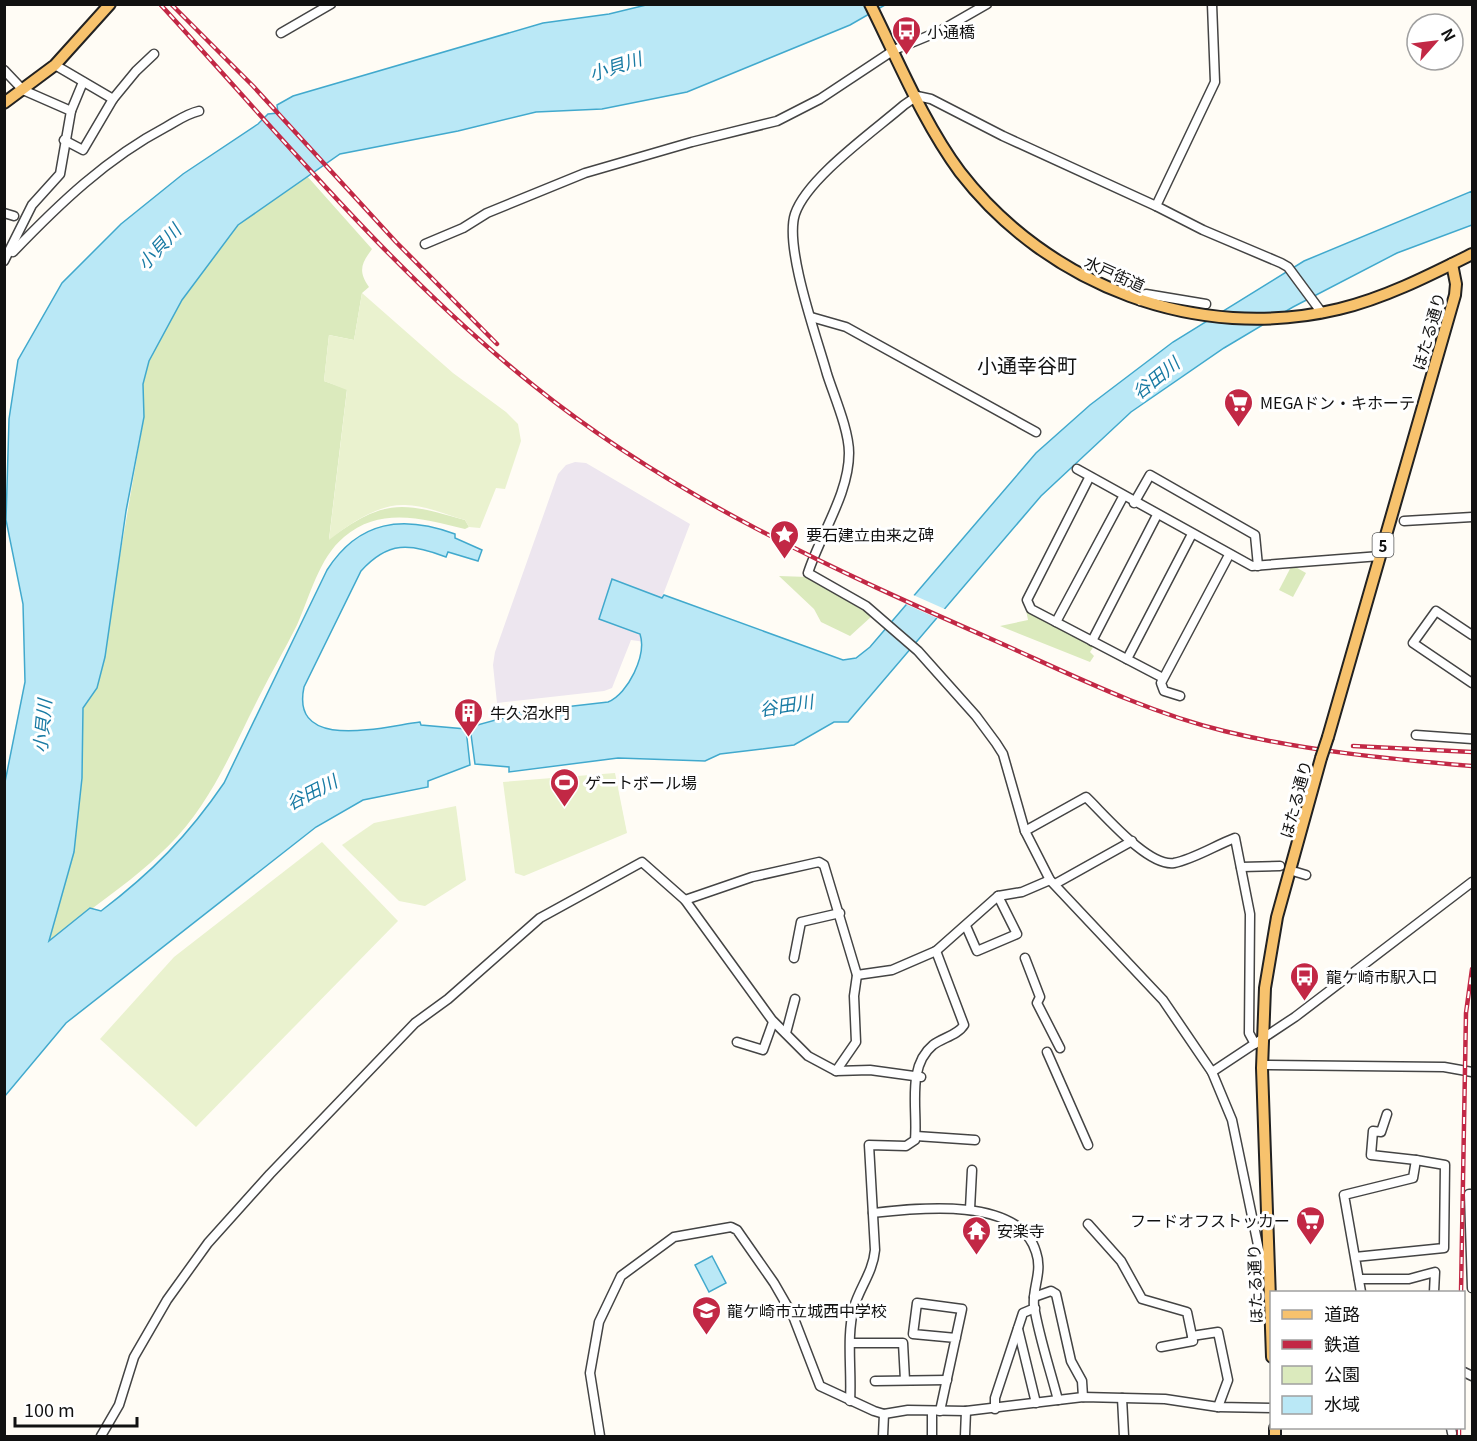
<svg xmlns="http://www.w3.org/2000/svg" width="1477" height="1441" viewBox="0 0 1477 1441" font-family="Georgia,'Noto Sans JP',serif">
<rect width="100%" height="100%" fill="#fffcf5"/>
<polygon fill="#ede6ef" points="575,462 586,463 690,524 645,642 631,640 612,688 604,691 497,703 493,665 495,652 558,474 566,465"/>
<g fill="#dbeabd">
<path d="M 307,176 L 372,249 C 361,264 358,271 369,287 L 362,293 L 354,340 L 329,335 L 324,381 L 347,389 L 329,539 C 386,498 401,502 465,520 L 469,527 L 465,529 C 423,519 381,506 344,537 C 319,558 310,596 297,625 C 285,649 271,673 259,697 C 240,734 224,772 201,806 C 163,864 101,899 49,942 L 74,852 L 82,778 L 83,708 L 97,688 L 144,417 L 143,384 L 149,361 L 182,300 L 238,225 Z"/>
<polygon points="1292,565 1306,573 1293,597 1279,590"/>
<polygon points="779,576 808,577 872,616 850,636 821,622 814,609"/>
<polygon points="1026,610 1094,646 1090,652 1094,656 1090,662 1000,626 1028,620"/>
</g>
<g fill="#eaf2cf">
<path d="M 362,293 L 453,373 L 506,412 L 518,424 L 521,441 L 505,489 L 496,488 L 480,528 L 469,527 L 465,520 C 446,515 425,505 405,505 C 377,504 350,524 329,540 L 347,390 L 324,381 L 329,335 L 354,340 Z"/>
<polygon points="615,773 627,833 524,876 515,873 503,782"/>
<polygon points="456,806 466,880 425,906 399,901 342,845 374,823"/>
<polygon points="322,842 398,921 196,1127 100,1039 174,957"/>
</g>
<g fill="#bae8f6" stroke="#41a9cd" stroke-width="1.5">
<path d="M 646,5 L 885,5 L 850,25 L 687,92 L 602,109 L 536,112 L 458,131 L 340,154 L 238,225 L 182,300 L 149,361 L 143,384 L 144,417 L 126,511 L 105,657 L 97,688 L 83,708 L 82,778 L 74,852 L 49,941 L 90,908 L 101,911 C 151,873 188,836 224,783 L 327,570 C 359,520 403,515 455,534 L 455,538 L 482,550 L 478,561 L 448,552 L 446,557 C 410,543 388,541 361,571 L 304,687 C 290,753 385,726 420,722 L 421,725 L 466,729 L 470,765 L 428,781 L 428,787 L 363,800 L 316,827 L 66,1023 L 5,1096 L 4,787 L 25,682 L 23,604 L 6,520 L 9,419 L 18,360 L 62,283 L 121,224 L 183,174 L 258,124 L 268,114 L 278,113 L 277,105 L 293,96 L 543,23 L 609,14 Z"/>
<path d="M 1472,191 L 1472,225 L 1397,253 L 1293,307 L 1224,348 L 1131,412 L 1041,496 L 848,722 L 834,722 L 794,745 L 720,754 L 705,761 L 618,758 L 509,772 L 509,767 L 475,764 L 470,727 L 503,718 L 503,714 L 608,702 C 628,694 647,655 640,634 L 599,619 L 612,579 L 662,598 L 664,595 L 843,660 L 856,658 L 870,647 L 1036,453 L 1090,405 L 1173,342 L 1304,261 Z"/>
<polygon points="712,1256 726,1283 709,1292 695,1265"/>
</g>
<polygon fill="#fffcf5" points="911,594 947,610 939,619 903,603"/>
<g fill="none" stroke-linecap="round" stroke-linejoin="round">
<defs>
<g id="minor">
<polyline points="281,33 331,4"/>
<polyline points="55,65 113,99 136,71 154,54"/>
<polyline points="4,70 23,90 71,111 60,174 32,205 4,261"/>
<polyline points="71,111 83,82"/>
<polyline points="64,140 83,150 113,99"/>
<polyline points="1156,206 1215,82 1212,4"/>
<polyline points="4,213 14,216"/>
<polyline points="425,244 463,228 487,213 585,173 692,142 777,121 820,99 894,50 940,31 987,4"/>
<path d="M 13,252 C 59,204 107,158 166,127 C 177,121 186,114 199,111"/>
<polyline points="1140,301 1146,294 1206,304"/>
<polyline points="811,317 846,327 1036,432"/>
<polyline points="1077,469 1252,566 1380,556"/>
<polyline points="1089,478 1027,600 1031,609 1163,678"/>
<polyline points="1134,503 1150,475 1255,535 1258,566"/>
<polyline points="1404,521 1472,517"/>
<polyline points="1056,622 1123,497"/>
<polyline points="1472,635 1436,611 1413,643 1472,683"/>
<polyline points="1092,641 1157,515"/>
<polyline points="1127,659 1192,534"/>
<polyline points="1180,696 1164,691 1161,683 1229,555"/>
<polyline points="1416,735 1472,739"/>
<path d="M 1025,831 L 1086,797 C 1104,814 1148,867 1174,863 C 1194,859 1216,845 1235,838 L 1250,914 L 1249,1033 L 1255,1044"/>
<polyline points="1241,867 1280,866"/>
<polyline points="1296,872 1306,875"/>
<polyline points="1055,884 1132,841"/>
<polyline points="685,900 752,877 819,862 824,865 857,975 854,996 856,1042 836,1071"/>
<polyline points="966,926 977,951 1017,934 998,896"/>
<polyline points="794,958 801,922 840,913"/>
<polyline points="1025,958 1040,997 1037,1003 1060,1048"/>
<polyline points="857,975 892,970 936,951 998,896 1022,892 1050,880"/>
<polyline points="786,1033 795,999"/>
<polyline points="737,1042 763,1050 773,1022"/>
<polyline points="1047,1052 1088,1145"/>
<polyline points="1262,1065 1444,1067 1472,1072"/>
<polyline points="1212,1072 1295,1017 1472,882"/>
<polyline points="1387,1114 1381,1132 1373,1131 1371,1155 1416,1160"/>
<polyline points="916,1136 975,1140"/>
<polyline points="1472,1194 1469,1194 1472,1288"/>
<polyline points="970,1209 972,1170"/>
<path d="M 873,1213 C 917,1208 1019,1196 1036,1252 C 1043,1272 1032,1288 1034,1306 C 1039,1337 1050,1369 1058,1400"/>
<polyline points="1088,1224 1121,1261 1142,1299 1187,1312 1192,1336 1218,1332 1228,1380 1218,1407"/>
<polyline points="1355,1257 1444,1248 1445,1165 1416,1160 1413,1178 1344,1195 1361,1292"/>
<path d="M 1269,1272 L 1259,1250 L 1232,1120 L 1212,1072 L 1163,1000 L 1050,880 L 1025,831 L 1003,754 L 996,743 L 976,716 L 918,651 L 866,606 L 808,573 C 820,535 849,494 849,453 C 849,430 834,396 827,374 C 817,338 784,247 795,214 C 807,178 874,131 904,105 L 917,96 L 931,99 L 1003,136 L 1156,206 L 1203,230 L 1281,263 L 1288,267 L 1322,313"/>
<polyline points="1359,1279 1409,1279 1435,1272 1434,1292"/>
<polyline points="1034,1297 1051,1291 1056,1294 1071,1361 1082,1381 1083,1397"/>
<polyline points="1018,1329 1036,1403"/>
<polyline points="851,1343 903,1343 905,1380"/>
<polyline points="1161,1347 1193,1341 1192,1336"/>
<polyline points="1464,1372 1472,1376"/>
<polyline points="875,1381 947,1380"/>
<polyline points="1122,1398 1124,1436"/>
<path d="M 850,1401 C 852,1371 846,1337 854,1307 C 860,1287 873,1272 875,1250 L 869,1145 L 906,1146 L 915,1140 C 918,1110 906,1067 933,1045 C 942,1038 958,1035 964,1025 L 936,951"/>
<polyline points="995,1409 995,1398 1023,1313 1035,1308"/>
<polyline points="940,1411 962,1309 917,1303 913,1334 956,1338"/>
<polyline points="1451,1428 1452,1433"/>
<polyline points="101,1436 119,1405 134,1357 167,1300 208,1243 270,1174 415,1023 448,999 540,918 642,862 685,900 772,1020 808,1056 836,1071 870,1070 921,1077"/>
<polyline points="600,1436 590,1373 599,1322 621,1276 674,1237 731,1227 737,1230 774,1283 793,1316 820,1386 874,1411 884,1414 908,1410 966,1411 1083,1397 1165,1399 1218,1407 1272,1408"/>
<polyline points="883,1436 884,1414"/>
<polyline points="932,1436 932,1411"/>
<polyline points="965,1436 966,1411"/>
</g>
<g id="major">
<path d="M 870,4 C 898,60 923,122 960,172 C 1048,286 1198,343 1339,309 C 1385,298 1430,275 1472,254"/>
<polyline points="4,103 55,65 110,4"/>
<polyline points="1328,737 1455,295 1456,284 1452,264"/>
<polyline points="1272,1357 1262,1068 1265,988 1277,917 1321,758"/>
<polyline points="1275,1428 1275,1436"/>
</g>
</defs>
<use href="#minor" stroke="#444" stroke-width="11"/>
<use href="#major" stroke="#222" stroke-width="14"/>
<use href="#minor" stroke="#fff" stroke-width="8"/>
<use href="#major" stroke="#f7c26d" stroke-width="10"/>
<defs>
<g id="rail">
<path d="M 160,4 C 279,134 395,275 533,385 C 672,497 836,571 998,642 C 1072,675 1146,712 1224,731 C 1305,751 1389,759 1472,766"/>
<polyline points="171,4 253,86 396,242 497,344"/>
<polyline points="1353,746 1472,752"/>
<polyline points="1461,1292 1466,1013 1472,969"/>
<polyline points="1459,1436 1459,1428"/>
</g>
</defs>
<use href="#rail" stroke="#c22845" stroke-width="4.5"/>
<use href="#rail" stroke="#fff" stroke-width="2" stroke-dasharray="7" stroke-linecap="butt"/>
<defs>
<polyline id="major-bridge" points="1321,758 1328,737"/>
</defs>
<use href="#major-bridge" stroke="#222" stroke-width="14" stroke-linecap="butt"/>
<use href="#major-bridge" stroke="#f7c26d" stroke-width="10"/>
</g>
<defs>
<symbol id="bus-pin" viewBox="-11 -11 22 30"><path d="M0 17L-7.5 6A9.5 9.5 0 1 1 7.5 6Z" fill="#c22845" stroke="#fff"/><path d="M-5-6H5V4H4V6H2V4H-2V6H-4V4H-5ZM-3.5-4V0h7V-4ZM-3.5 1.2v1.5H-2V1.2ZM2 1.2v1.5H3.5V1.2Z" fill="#fff"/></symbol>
<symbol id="supermarket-pin" viewBox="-11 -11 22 30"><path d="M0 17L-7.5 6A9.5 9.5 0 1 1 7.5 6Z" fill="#c22845" stroke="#fff"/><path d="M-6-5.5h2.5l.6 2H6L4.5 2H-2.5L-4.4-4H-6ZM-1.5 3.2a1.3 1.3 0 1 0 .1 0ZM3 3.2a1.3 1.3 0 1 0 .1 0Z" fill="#fff"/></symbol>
<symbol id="sight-pin" viewBox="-11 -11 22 30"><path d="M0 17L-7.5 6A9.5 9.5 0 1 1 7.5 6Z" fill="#c22845" stroke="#fff"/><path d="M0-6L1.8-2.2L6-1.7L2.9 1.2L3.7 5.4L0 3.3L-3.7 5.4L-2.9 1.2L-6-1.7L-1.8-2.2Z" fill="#fff"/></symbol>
<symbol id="building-pin" viewBox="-11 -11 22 30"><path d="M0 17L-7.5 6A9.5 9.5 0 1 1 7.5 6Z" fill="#c22845" stroke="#fff"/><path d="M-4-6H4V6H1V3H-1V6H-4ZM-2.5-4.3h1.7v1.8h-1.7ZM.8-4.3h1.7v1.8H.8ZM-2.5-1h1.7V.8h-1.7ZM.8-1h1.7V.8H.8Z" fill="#fff"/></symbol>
<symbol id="stadium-pin" viewBox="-11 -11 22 30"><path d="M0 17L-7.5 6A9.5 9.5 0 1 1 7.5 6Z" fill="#c22845" stroke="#fff"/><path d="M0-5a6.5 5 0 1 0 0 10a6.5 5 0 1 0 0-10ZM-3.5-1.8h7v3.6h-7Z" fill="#fff"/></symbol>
<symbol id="temple-pin" viewBox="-11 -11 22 30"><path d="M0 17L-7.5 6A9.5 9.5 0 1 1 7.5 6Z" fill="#c22845" stroke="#fff"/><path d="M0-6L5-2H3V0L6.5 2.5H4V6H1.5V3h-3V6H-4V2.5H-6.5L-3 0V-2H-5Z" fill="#fff"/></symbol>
<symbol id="school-pin" viewBox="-11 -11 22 30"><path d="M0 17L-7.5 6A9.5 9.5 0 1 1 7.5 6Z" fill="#c22845" stroke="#fff"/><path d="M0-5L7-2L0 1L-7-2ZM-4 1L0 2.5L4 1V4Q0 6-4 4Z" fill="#fff"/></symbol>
</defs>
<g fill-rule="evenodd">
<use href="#bus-pin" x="890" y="14" width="33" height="45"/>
<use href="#supermarket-pin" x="1222" y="386" width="33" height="45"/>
<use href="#sight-pin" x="768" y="518" width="33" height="45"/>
<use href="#building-pin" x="452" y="696" width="33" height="45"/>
<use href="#stadium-pin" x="548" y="766" width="33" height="45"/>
<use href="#bus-pin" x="1288" y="960" width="33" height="45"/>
<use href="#supermarket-pin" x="1294" y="1204" width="33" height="45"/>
<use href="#temple-pin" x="960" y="1214" width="33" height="45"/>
<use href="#school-pin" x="690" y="1294" width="33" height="45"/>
</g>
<g text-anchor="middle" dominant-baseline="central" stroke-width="6" stroke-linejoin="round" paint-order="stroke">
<rect fill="#fff" stroke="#585858" stroke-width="1.5" x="1372.5" y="533" width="21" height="24" rx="4.5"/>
<g font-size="15" font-weight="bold" fill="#111">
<text x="1383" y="545">5</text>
</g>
<g font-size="16" fill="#111" stroke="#fff" text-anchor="start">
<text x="927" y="31">小通橋</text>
<text x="1260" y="402">MEGAドン・キホーテ</text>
<text x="806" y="534">要石建立由来之碑</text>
<text x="490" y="712">牛久沼水門</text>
<text x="585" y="782">ゲートボール場</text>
<text x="1326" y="976">龍ケ崎市駅入口</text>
<text x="1290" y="1220" text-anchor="end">フードオフストッカー</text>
<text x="997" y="1230">安楽寺</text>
<text x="727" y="1310">龍ケ崎市立城西中学校</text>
</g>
<g font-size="16" fill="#111" stroke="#fff">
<text transform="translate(1115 273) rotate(24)">水戸街道</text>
<text transform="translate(1428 331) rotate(-74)">ほたる通り</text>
<text transform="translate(1295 799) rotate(-75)">ほたる通り</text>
<text transform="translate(1254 1284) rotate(-92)">ほたる通り</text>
</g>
<g font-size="18" font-style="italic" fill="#197ba4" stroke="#fff">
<text transform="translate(615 65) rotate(-18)">小貝川</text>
<text transform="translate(158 246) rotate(-47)">小貝川</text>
<text transform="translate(1155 377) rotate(-39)">谷田川</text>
<text transform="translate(786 704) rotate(-9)">谷田川</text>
<text transform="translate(41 726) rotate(-85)">小貝川</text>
<text transform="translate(311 791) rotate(-27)">谷田川</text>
</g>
<g font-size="20" fill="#111" stroke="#fff">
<text x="1027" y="364">小通幸谷町</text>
</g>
</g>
<rect width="1477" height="1441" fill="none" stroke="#111111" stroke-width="12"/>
<rect x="1270" y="1291" width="195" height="138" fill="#ffffff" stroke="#a0a0a0" stroke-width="1.5"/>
<rect x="1282" y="1310" width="30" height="9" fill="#f7c26d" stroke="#a0a0a0" stroke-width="1.5"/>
<text x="1324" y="1321" font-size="18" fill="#111111">道路</text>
<rect x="1282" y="1340" width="30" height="9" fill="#c22845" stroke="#a0a0a0" stroke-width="1.5"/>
<text x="1324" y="1351" font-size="18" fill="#111111">鉄道</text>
<rect x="1282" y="1366" width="30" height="18" fill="#dbeabd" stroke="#a0a0a0" stroke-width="1.5"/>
<text x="1324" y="1381" font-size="18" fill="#111111">公園</text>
<rect x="1282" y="1396" width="30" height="18" fill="#bae8f6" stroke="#a0a0a0" stroke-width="1.5"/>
<text x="1324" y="1411" font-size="18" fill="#111111">水域</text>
<g transform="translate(1435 42) rotate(62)"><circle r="28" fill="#ffffff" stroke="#a0a0a0" stroke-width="1.5"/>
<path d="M0-4.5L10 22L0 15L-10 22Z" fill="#c22845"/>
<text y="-9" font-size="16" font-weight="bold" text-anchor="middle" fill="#111111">N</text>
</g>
<path d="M15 1417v9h122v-9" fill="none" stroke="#111111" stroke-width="3"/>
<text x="24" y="1417" font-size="18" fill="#111111" stroke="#ffffff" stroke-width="4.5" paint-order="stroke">100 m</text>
</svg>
